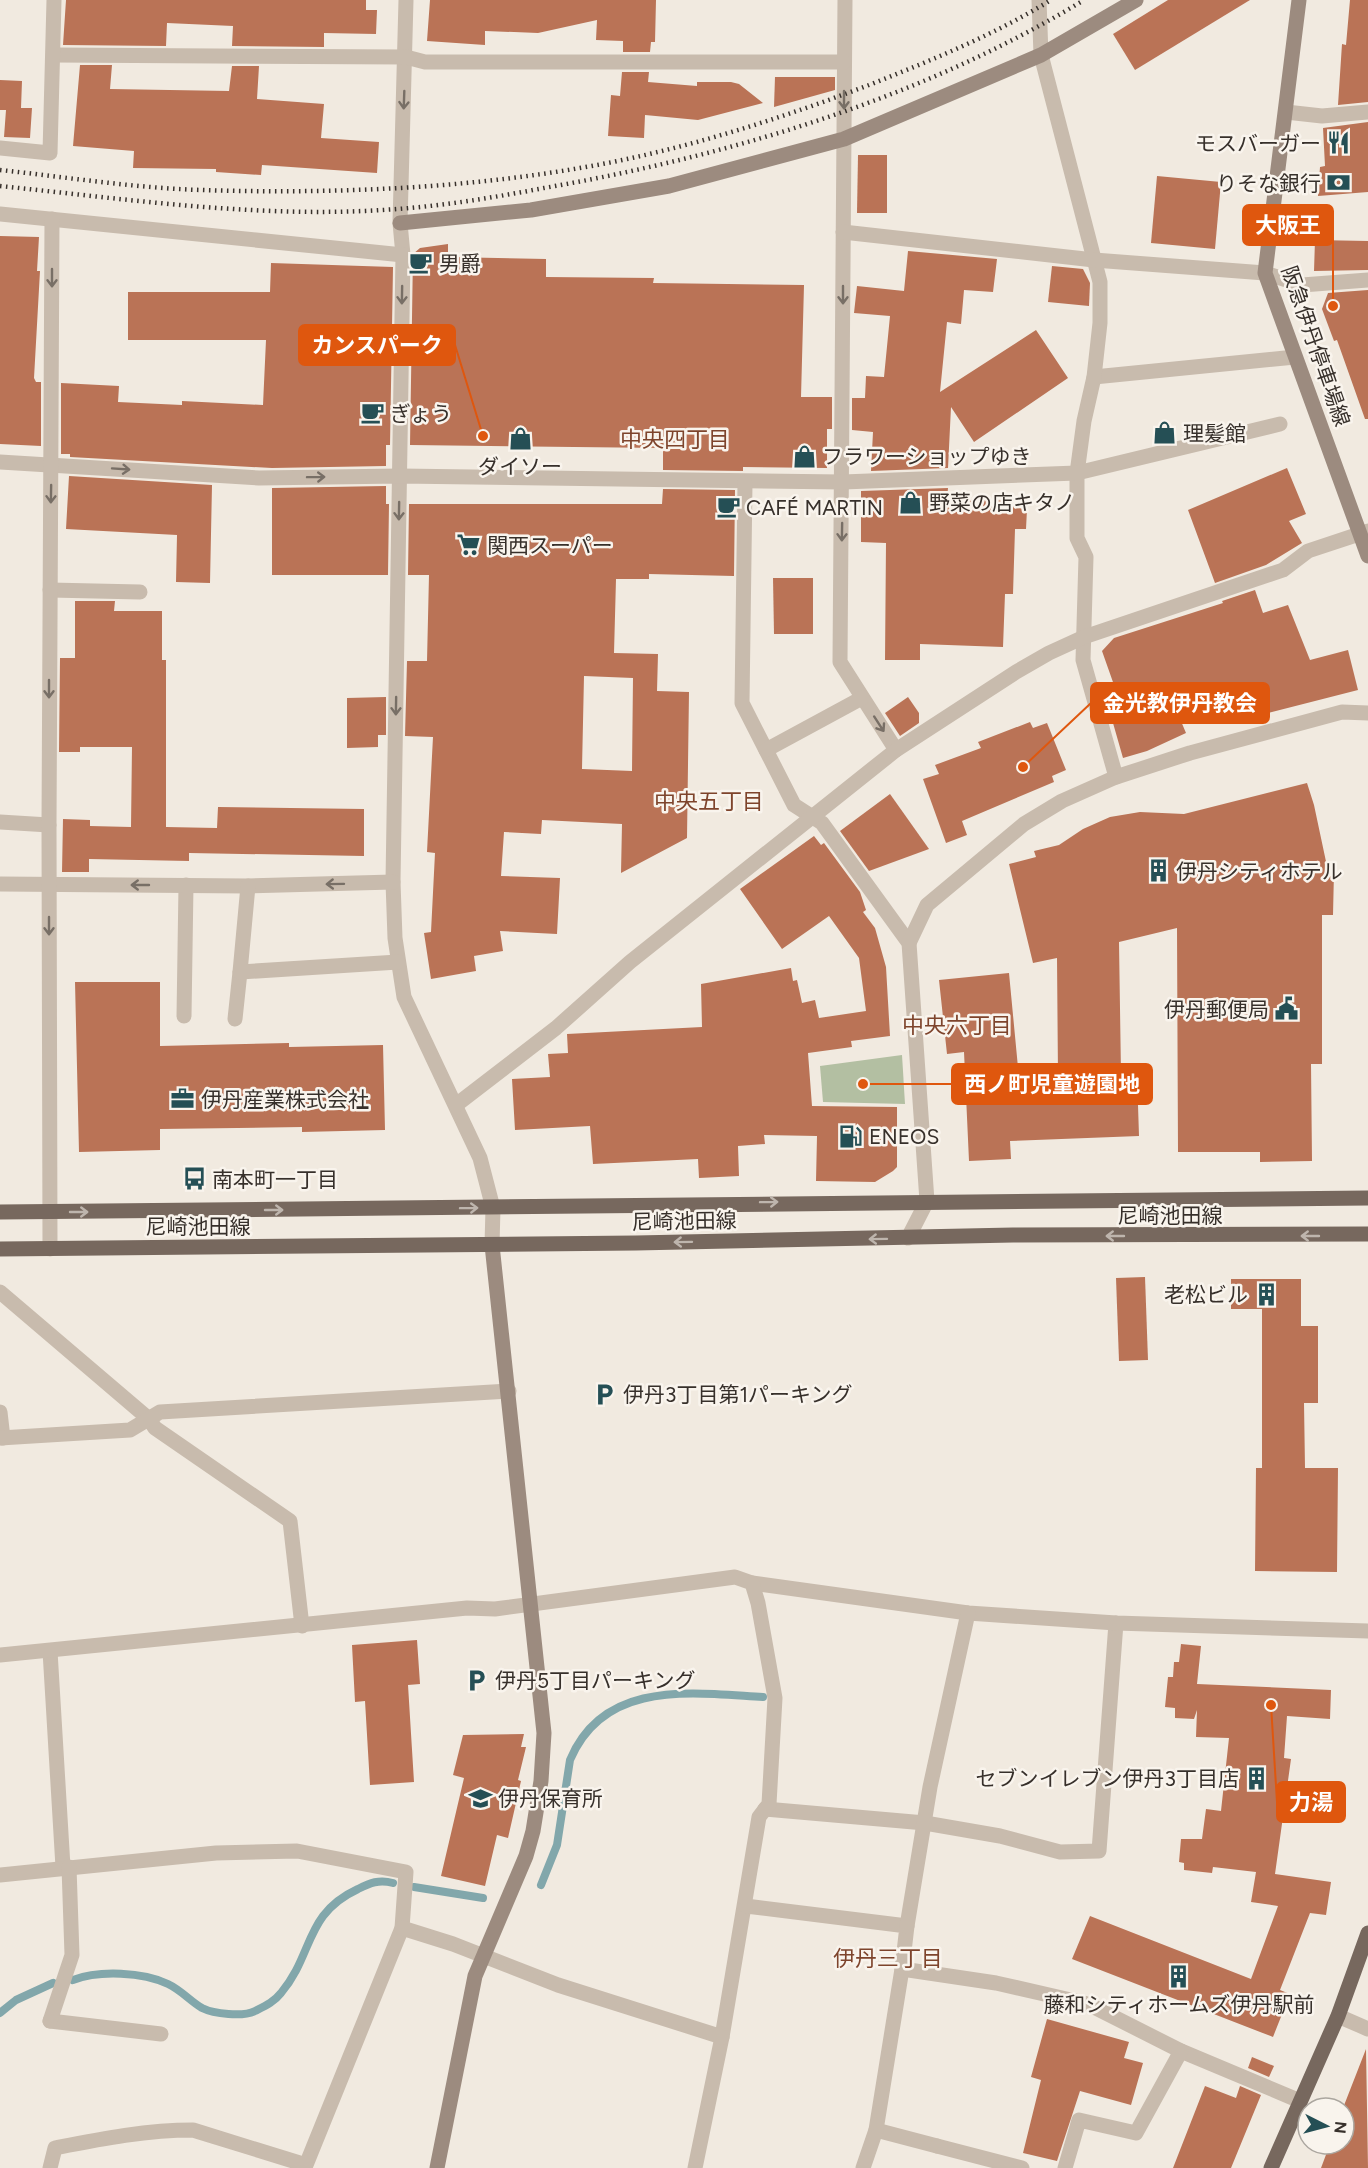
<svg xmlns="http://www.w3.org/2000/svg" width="1368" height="2168" viewBox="0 0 1368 2168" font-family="Figtree,'Noto Sans JP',sans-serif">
<rect width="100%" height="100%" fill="#f1eae0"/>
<polygon fill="#b3bfa2" points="902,1055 905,1104 823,1102 820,1066"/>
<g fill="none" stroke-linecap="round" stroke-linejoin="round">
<g stroke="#82a7ab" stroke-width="8">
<path d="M 541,1885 L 557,1845 L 570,1760 C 604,1679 692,1693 763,1697"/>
<polyline points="414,1887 483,1898"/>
<path d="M 73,1980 C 99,1970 143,1972 168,1984 C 181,1990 190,2001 202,2008 C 214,2014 243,2017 255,2011 C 265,2006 274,2002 281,1993 C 314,1954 304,1914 358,1889 C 370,1883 379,1879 393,1883"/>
<polyline points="0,2013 16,2000 53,1983"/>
</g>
</g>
<g fill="#ba7356" fill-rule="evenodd">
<polygon points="66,0 366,0 366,10 377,10 376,34 324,33 324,47 232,46 233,26 167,23 166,46 63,45"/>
<polygon points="430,0 656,0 655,42 651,42 650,52 623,52 623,41 596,40 597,20 538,33 485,31 485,45 427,41"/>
<polygon points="1168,0 1250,0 1135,70 1113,34"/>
<polygon points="1350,0 1368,0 1368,102 1338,105 1342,44 1346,45"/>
<polygon points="80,65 112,65 110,89 229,91 232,66 259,66 257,99 324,104 321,138 379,142 377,173 262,165 261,175 216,172 216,169 133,168 134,151 73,146"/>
<polygon points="622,72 649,72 648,82 697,86 697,82 731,82 739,84 763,103 698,120 645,115 644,138 608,136 611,95 620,96"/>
<polygon points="775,77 835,77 835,90 774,107"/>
<polygon points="0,80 22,81 21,108 32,108 30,138 4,137 6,110 0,110"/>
<polygon points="1368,122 1368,192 1318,196 1320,167 1325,166 1323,128"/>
<polygon points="858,155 887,155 887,213 857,213"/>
<polygon points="1157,176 1221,182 1215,249 1151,243"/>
<polygon points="0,236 39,237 37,271 40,271 34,378 36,382 41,382 41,446 0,444"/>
<polygon points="1315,240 1368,241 1368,270 1314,271"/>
<polygon points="448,244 448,257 546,259 546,277 654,278 653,283 804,285 801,397 832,397 832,429 827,429 827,468 743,467 743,471 663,470 663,448 410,445 413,254 420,248"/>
<polygon points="908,251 997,259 993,292 964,290 961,324 947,322 940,392 1036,330 1068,378 974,442 951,407 948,468 871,471 873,432 852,430 852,398 865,398 866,376 884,377 890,316 854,313 857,286 904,291"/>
<polygon points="271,263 393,267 390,445 386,445 386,466 272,468 70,457 70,454 61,454 61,383 119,386 118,402 182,405 182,401 263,405 266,340 128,340 128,292 270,292"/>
<polygon points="1052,266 1083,269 1090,283 1089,306 1048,302"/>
<polygon points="1368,290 1368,419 1365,419 1337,340 1334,341 1322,309 1328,293"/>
<polygon points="1287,468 1306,514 1289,521 1302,543 1266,565 1215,583 1188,510"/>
<polygon points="69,476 212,485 210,583 176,582 177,535 66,529"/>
<polygon points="386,486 386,504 389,504 388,575 272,575 272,488"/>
<polygon points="948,488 947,499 1016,501 1016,508 1027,509 1026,529 1015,529 1013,594 1005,594 1003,647 920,644 920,660 885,660 886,543 861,542 861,491"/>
<path d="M 663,489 L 735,490 L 734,576 L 649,574 L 649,579 L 616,579 L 614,653 L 658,654 L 657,691 L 689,692 L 687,838 L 621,873 L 622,824 L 542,820 L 541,834 L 504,832 L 501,876 L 560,878 L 557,934 L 500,931 L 503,951 L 474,956 L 476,971 L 431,979 L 424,933 L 431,932 L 435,853 L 427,852 L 433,737 L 405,736 L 407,661 L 427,661 L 429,575 L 408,575 L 409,504 L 662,504 ZM 584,676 L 633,678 L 632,771 L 582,769 Z"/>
<polygon points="773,578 813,578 813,634 774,634"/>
<polygon points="1255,590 1263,613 1288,605 1310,660 1348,650 1358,690 1237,721 1224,683 1172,700 1186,733 1147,751 1123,758 1103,688 1114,685 1102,651 1114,638 1223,603 1222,601"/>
<polygon points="75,601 115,601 114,611 162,611 162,660 166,660 166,827 217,828 218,807 364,809 364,856 189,853 189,861 89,859 89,872 62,872 63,819 90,820 90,826 131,827 132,747 80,747 80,752 59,752 60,658 75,658"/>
<polygon points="386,697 386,735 378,735 378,747 347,748 347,698"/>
<polygon points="908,697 919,713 919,723 900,736 885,713"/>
<polygon points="1030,722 1033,728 1047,723 1066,770 1052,776 1054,782 962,821 967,835 946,843 923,779 939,774 935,765 981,748 978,742"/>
<polygon points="1307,783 1314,805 1328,871 1334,871 1333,915 1322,915 1322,1064 1311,1064 1312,1161 1260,1162 1260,1152 1178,1152 1177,928 1119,942 1121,1075 1137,1074 1139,1136 1010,1141 1011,1159 969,1161 964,1052 947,1054 939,980 1009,973 1019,1078 1058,1077 1057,958 1033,963 1009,864 1036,857 1034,851 1059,845 1083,829 1110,817 1140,812 1184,814"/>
<polygon points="890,794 929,849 869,871 840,831"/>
<polygon points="814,836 821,845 824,843 860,892 866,910 863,912 875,928 886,967 890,1036 851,1041 852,1047 808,1053 812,1106 897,1107 897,1167 893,1171 875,1182 816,1181 817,1136 764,1135 765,1144 738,1146 739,1176 699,1178 698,1159 593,1164 590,1126 515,1130 512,1079 550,1077 548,1054 568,1053 567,1034 702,1027 701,984 791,968 793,981 797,980 802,1003 815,1000 819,1018 866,1011 859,958 829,916 782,949 740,889"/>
<polygon points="75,982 160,982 160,1046 289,1043 289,1047 383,1045 385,1130 302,1132 302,1127 160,1129 160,1150 79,1152"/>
<polygon points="1145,1277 1148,1360 1119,1361 1116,1278"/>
<polygon points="1231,1279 1301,1279 1301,1326 1318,1326 1318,1403 1304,1403 1305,1468 1338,1468 1337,1572 1255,1571 1256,1468 1262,1468 1262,1309 1231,1309"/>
<polygon points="417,1640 420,1684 408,1685 414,1782 370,1785 365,1701 355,1702 352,1645"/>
<polygon points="1181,1644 1201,1646 1197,1684 1331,1690 1330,1719 1287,1716 1284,1758 1291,1759 1275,1874 1331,1882 1326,1915 1310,1913 1280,1990 1290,1994 1273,2037 1072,1959 1090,1916 1251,1979 1278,1906 1251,1902 1256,1872 1213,1867 1212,1873 1184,1870 1184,1863 1179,1862 1181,1839 1202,1839 1206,1809 1221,1811 1229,1738 1196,1737 1197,1710 1194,1719 1175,1718 1175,1708 1165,1707 1168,1677 1173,1677 1174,1662 1179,1662"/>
<polygon points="524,1734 521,1747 526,1747 518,1780 521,1781 508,1838 497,1835 485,1886 441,1876 464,1778 453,1775 463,1735"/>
<polygon points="1047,2019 1129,2042 1124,2058 1143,2063 1131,2105 1080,2091 1057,2161 1023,2153 1041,2080 1031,2077"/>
<polygon points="1366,2049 1368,2168 1321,2168 1330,2144 1344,2144 1343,2108"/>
<polygon points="1252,2057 1274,2066 1269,2077 1248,2068"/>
<polygon points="1205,2086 1236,2098 1240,2086 1261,2095 1231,2168 1173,2168"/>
</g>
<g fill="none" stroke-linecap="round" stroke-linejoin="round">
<g stroke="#c8bbad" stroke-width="15">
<polyline points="1094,377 1295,357"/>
<polyline points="50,590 140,592"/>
<polyline points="0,822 49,825"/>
<polyline points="184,1016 186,885"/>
<polyline points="235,1019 240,972"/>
<polyline points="765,1809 925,1823 1000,1836 1060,1852 1099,1851 1116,1623"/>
<polyline points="50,2021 161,2034"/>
<polyline points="876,2130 937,2146"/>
</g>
<g stroke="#c8bbad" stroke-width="15">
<polyline points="406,0 400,223 403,255 393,882 395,938 404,997 480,1158 493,1208 492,1245"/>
<polyline points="845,0 840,662 896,750"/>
<polyline points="1039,0 1041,55 1100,282 1100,323 1094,377 1084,421 1077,473 1077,538 1086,557 1083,660 1116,777"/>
<polyline points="54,55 406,57 425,62 844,62"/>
<polyline points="1286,112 1322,116 1368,112"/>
<polyline points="0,148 50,153 54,0"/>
<polyline points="0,214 403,255"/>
<polyline points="843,232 1094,260 1265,273 1302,285 1368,280"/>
<polyline points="0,462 259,478 400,476 843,482 1077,473 1280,424"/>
<polyline points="745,483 742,703 794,805 822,823 909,943 927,1201 908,1238"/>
<polyline points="766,750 862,698"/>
<polyline points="0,884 248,886 393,882"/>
<polyline points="248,886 240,972 398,962"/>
<polyline points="909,943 927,905 1024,824 1062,801 1116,777 1190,753 1342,712 1368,713"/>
<polyline points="456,1105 556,1028 630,962 896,750 1016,672 1049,653 1084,637 1283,570 1308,551 1368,531"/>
<polyline points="50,1249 49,825 52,219"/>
<polyline points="0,1292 149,1419 155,1428 290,1521 302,1626"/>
<polyline points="0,1412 3,1438"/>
<polyline points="0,1438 130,1430 160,1412 509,1391"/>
<polyline points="752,1583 968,1613 1116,1623 1368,1631"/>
<polyline points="50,1651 63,1867"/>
<polyline points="0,1655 467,1608 495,1609 735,1577 752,1583 758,1603 775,1698 769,1804 759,1817 722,2037 695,2168"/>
<path d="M 0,1875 L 216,1853 L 297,1851 L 406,1872 L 402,1928 L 306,2165 L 193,2130 C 146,2130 101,2139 55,2148 L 50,2168"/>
<polyline points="746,1906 907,1926 902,1969 996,1983 1088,2004 1181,2051 1300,2101"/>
<polyline points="907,1926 930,1787 968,1613"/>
<polyline points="402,1928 453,1944 558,1985 722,2037"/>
<polyline points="1338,2016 1368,2029"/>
<polyline points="50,2021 72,1955 69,1867"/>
<polyline points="937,2146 1022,2168"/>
<polyline points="863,2168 876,2130 902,1969"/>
<polyline points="1065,2168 1079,2120 1136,2133 1181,2051"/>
</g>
<g stroke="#9c8b7f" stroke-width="15">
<polyline points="1299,0 1265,273 1368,556"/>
<polyline points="400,223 531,210 669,186 844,139 1041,55 1136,0"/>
<polyline points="437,2168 475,1976 526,1856 533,1831 541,1781 544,1733 492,1245"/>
</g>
<g stroke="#77685e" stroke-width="15">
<polyline points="0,1212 1368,1198"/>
<polyline points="0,1249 636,1243 1013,1235 1368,1234"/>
<polyline points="1271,2168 1338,2016 1368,1933"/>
</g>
<g stroke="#37302b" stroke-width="4.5" stroke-dasharray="1.5 4.5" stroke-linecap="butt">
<path d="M 0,170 C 66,177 134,188 201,190 C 333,194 466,189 597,165 C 689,148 782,118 869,85 C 932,60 994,35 1051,0"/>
<path d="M 0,186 C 126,199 255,218 382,210 C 437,207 491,198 544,188 C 729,156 923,98 1084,0"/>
</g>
</g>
<defs><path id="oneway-shaft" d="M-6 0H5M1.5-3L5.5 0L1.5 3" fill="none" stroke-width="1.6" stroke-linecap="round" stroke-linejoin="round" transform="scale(1.5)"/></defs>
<g stroke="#786f66">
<use href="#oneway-shaft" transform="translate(404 100) rotate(92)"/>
<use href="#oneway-shaft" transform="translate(844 100) rotate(90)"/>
<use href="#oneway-shaft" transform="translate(52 278) rotate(90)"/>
<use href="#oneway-shaft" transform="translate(402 295) rotate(91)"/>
<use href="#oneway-shaft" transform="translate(843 295) rotate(90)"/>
<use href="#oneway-shaft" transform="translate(121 469) rotate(4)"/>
<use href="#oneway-shaft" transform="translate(316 477) rotate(-1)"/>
<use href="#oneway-shaft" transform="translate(51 494) rotate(91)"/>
<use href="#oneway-shaft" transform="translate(399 511) rotate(91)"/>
<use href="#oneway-shaft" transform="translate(842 532) rotate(91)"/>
<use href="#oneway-shaft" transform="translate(49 689) rotate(90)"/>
<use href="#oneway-shaft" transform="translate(396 706) rotate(91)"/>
<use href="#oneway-shaft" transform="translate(879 724) rotate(57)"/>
<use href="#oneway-shaft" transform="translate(335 884) rotate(179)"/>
<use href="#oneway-shaft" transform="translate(140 885) rotate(-180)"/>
<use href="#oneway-shaft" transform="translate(49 926) rotate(90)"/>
</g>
<g stroke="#beb5ad">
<use href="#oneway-shaft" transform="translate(769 1202) rotate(-1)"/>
<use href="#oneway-shaft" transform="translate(469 1208) rotate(-1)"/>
<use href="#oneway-shaft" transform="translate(274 1210)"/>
<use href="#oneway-shaft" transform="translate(79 1212)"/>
<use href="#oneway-shaft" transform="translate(1115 1236) rotate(-180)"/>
<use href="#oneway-shaft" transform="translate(1310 1236) rotate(-180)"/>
<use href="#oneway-shaft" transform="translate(878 1239) rotate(179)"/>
<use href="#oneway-shaft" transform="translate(683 1242) rotate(179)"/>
</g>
<defs>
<symbol id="restaurant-bare" viewBox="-9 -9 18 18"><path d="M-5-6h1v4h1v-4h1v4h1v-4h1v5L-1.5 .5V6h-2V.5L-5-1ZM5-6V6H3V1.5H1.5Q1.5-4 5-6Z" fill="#254f55" stroke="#f9f4ed" stroke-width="2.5" paint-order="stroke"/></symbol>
<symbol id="bank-bare" viewBox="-9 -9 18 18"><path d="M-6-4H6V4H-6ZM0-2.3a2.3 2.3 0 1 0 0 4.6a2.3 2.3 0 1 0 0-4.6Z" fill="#254f55" stroke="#f9f4ed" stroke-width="2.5" paint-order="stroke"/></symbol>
<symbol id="cafe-bare" viewBox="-9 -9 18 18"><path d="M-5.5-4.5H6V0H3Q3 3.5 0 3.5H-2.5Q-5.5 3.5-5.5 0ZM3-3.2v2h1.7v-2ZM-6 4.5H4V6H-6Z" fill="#254f55" stroke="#f9f4ed" stroke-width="2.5" paint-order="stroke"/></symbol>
<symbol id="shop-bare" viewBox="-9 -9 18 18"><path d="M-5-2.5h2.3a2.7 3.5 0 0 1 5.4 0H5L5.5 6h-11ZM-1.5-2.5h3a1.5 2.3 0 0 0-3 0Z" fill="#254f55" stroke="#f9f4ed" stroke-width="2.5" paint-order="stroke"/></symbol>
<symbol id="supermarket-bare" viewBox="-9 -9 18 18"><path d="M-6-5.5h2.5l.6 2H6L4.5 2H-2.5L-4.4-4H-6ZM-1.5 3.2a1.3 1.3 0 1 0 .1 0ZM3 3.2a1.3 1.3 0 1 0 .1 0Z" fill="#254f55" stroke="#f9f4ed" stroke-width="2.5" paint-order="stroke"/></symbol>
<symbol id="building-bare" viewBox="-9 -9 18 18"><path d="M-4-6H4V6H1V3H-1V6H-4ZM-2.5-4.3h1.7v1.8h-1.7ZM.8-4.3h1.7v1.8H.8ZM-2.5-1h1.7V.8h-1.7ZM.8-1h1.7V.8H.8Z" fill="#254f55" stroke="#f9f4ed" stroke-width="2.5" paint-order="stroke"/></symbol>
<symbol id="civic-bare" viewBox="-9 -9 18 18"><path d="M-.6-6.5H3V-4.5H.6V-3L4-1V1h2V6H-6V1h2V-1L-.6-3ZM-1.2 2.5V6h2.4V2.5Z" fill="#254f55" stroke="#f9f4ed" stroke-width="2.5" paint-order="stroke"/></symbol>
<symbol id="office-bare" viewBox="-9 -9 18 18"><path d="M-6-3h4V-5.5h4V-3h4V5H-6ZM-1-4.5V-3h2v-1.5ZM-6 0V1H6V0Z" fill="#254f55" stroke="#f9f4ed" stroke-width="2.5" paint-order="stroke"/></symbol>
<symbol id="fuel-bare" viewBox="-9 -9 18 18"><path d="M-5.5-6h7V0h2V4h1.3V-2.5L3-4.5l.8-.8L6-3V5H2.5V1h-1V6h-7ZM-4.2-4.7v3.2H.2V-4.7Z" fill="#254f55" stroke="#f9f4ed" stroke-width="2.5" paint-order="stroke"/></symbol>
<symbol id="bus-bare" viewBox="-9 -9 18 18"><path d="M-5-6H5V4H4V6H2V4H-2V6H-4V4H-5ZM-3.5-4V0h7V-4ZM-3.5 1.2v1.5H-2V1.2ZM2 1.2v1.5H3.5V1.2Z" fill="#254f55" stroke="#f9f4ed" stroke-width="2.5" paint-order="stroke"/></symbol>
<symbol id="parking-bare" viewBox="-9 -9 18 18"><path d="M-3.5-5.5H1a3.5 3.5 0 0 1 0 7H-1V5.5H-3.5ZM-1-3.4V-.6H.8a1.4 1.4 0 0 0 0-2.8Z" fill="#254f55" stroke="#f9f4ed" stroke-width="2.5" paint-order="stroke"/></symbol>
<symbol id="school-bare" viewBox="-9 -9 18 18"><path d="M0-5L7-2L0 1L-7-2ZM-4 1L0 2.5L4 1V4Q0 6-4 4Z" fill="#254f55" stroke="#f9f4ed" stroke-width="2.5" paint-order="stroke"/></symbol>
</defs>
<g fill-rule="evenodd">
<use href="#restaurant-bare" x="1322" y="126" width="33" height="33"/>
<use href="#bank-bare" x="1322" y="166" width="33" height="33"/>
<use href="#cafe-bare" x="404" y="246" width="33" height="33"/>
<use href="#cafe-bare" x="356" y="396" width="33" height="33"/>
<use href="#shop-bare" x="1148" y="416" width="33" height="33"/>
<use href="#shop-bare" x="504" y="422" width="33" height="33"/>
<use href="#shop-bare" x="788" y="440" width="33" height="33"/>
<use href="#shop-bare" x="894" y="486" width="33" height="33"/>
<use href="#cafe-bare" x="712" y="490" width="33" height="33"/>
<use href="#supermarket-bare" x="452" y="528" width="33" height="33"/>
<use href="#building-bare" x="1142" y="854" width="33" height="33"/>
<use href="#civic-bare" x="1270" y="992" width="33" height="33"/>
<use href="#office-bare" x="166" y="1082" width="33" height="33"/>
<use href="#fuel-bare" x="834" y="1120" width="33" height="33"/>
<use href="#bus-bare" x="178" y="1162" width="33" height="33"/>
<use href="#building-bare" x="1250" y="1278" width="33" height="33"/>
<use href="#parking-bare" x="588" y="1378" width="33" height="33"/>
<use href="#parking-bare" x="460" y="1664" width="33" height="33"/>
<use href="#building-bare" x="1240" y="1762" width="33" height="33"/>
<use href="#school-bare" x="464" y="1782" width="33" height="33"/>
<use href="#building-bare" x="1162" y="1960" width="33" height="33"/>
</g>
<g text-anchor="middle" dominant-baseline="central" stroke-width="5" stroke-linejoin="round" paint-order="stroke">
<g font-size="21" fill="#37302b" stroke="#f9f4ed" text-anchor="start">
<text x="1321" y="143" text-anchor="end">モスバーガー</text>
<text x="1321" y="183" text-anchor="end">りそな銀行</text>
<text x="439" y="263">男爵</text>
<text x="390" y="413">ぎょう</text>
<text x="1183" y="433">理髪館</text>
<text x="822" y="456">フラワーショップゆき</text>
<text x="520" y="466" text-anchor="middle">ダイソー</text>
<text x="929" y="502">野菜の店キタノ</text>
<text x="746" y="507">CAFÉ MARTIN</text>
<text x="487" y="545">関西スーパー</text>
<text x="1176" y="871">伊丹シティホテル</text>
<text x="1269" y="1009" text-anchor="end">伊丹郵便局</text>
<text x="201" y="1099">伊丹産業株式会社</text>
<text x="869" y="1136">ENEOS</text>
<text x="212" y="1179">南本町一丁目</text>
<text x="1248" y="1294" text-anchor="end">老松ビル</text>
<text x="623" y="1394">伊丹3丁目第1パーキング</text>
<text x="495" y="1680">伊丹5丁目パーキング</text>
<text x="1239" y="1778" text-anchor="end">セブンイレブン伊丹3丁目店</text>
<text x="498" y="1798">伊丹保育所</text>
<text x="1179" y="2004" text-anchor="middle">藤和シティホームズ伊丹駅前</text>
</g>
<g font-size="21" fill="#37302b" stroke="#f9f4ed">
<text transform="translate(1316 346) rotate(71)">阪急伊丹停車場線</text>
<text x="1170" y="1215">尼崎池田線</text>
<text transform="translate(684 1221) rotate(-1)">尼崎池田線</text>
<text x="198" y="1226">尼崎池田線</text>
</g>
<g font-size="22" fill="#7e442c" stroke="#f9f4ed">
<text x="675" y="439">中央四丁目</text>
<text x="709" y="801">中央五丁目</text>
<text x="957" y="1025">中央六丁目</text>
<text x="888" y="1958">伊丹三丁目</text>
</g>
</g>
<path fill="none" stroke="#df570e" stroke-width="2" d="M1333 306L1333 225M483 436L455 345M1023 767L1091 703M863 1084L952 1084M1271 1705L1277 1802"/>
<g fill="#df570e" stroke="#f9f4ed" stroke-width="2">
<circle cx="1333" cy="306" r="6"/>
<circle cx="483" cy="436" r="6"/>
<circle cx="1023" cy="767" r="6"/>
<circle cx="863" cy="1084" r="6"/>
<circle cx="1271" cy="1705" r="6"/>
</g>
<g fill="#df570e" stroke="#df570e" stroke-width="2">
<rect x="1243" y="205" width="90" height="40" rx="6"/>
<rect x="299" y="325" width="156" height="40" rx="6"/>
<rect x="1091" y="683" width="178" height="40" rx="6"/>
<rect x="952" y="1064" width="200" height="40" rx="6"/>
<rect x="1277" y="1782" width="68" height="40" rx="6"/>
</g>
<g font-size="22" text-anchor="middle" font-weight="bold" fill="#fff">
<text x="1288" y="233">大阪王</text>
<text x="377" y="353">カンスパーク</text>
<text x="1180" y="711">金光教伊丹教会</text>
<text x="1052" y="1092">西ノ町児童遊園地</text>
<text x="1311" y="1810">力湯</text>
</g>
<g transform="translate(1326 2126) rotate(96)"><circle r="28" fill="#f9f4ed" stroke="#aba69f" stroke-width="1.5"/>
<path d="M0-4.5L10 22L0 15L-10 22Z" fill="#254f55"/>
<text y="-9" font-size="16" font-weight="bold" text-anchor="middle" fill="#37302b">N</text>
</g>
</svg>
